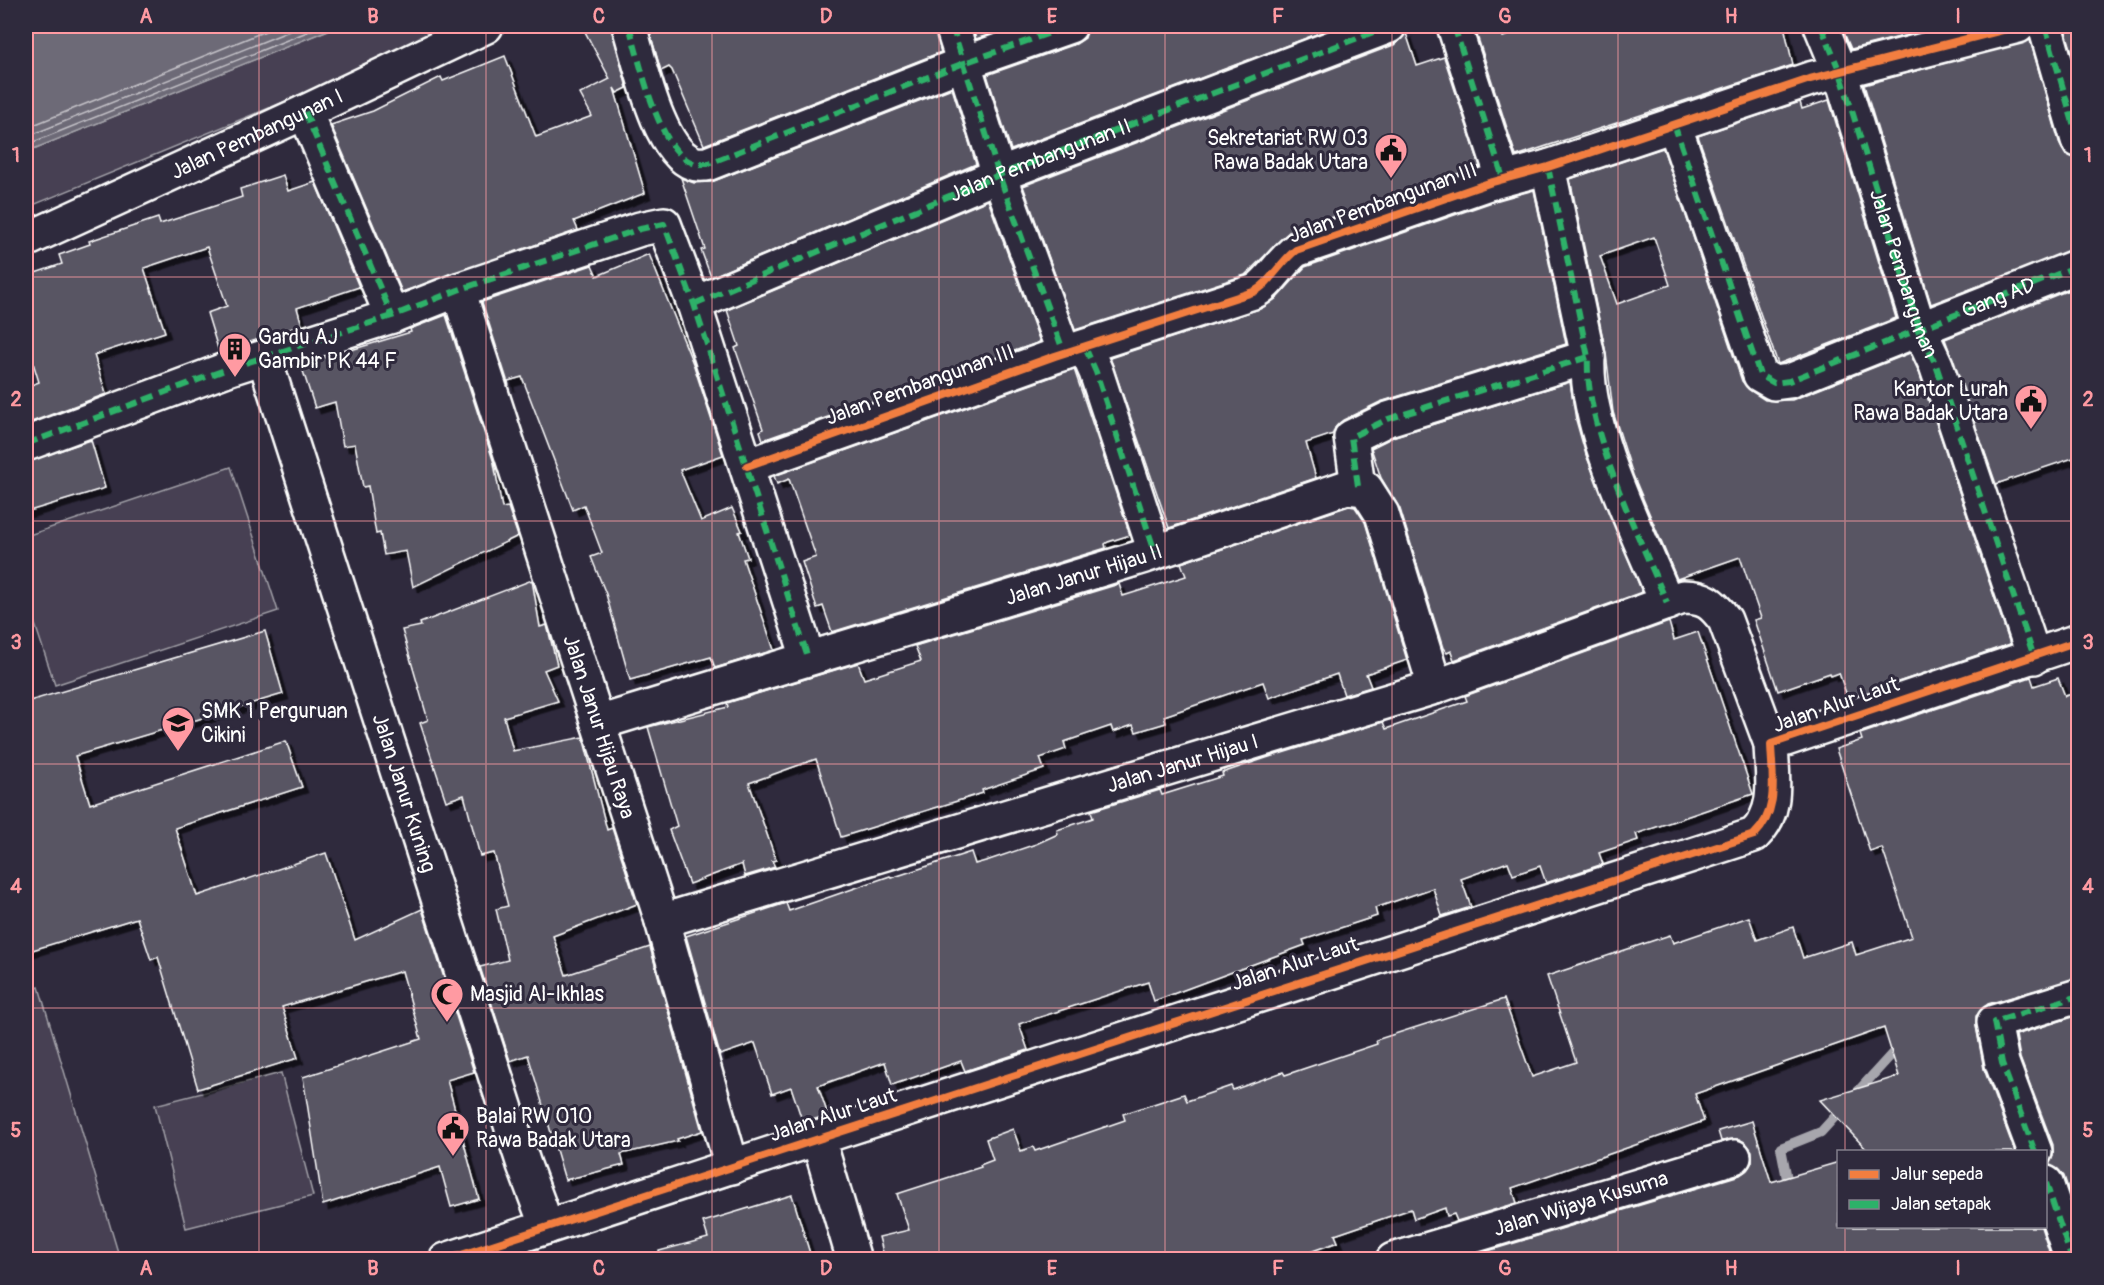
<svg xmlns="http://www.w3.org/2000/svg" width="2104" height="1285" viewBox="0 0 2104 1285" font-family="Pangolin,sans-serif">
<defs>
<filter id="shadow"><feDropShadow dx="5.5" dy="5.5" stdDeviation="0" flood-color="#0009"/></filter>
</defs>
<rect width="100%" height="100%" fill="#2f2a3d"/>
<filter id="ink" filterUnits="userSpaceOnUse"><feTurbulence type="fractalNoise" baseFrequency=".0167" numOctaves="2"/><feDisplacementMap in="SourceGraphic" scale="12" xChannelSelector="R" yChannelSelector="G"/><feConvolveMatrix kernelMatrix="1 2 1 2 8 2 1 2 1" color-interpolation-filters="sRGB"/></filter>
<g filter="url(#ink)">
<g fill="#464152" stroke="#a2a0a8" stroke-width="1.5">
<polygon points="338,26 468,26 26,208 26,152"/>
<polygon points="231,467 278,611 55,685 26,597 26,536"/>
<polygon points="39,987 120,1259 26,1259 26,991"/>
<polygon points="281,1073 313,1196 186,1228 155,1105"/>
</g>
<polygon fill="#6d6a77" stroke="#a7a6ad" stroke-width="1.5" points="26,26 338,26 26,152"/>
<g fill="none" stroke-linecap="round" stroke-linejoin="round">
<g stroke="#c5c3c9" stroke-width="1.5">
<polyline points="26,128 278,26"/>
<polyline points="26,137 302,26"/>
<polyline points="26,145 322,26"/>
</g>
<g stroke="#a7a6ad" stroke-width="10">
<polyline points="1818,386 1959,336"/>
<polyline points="1789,1189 1781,1148 1821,1132 1901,1044"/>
</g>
</g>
<g fill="#595564" stroke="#fff" stroke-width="1.5" fill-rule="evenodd" filter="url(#shadow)">
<polygon points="582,26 611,26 627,88 617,93 614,88 645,193 574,221 578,230 402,292 331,125 373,111 441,77 443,81 505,56 536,137 592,116 580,94 610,79"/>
<polygon points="648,26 934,26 941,52 704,145 672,70 669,67 661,71"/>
<polygon points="972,26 1015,26 976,39"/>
<polygon points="1088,26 1338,26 1011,150 987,75 1076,44 1085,38"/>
<polygon points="1474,26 1499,26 1503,37 1536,26 1784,26 1793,65 1516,156"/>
<polygon points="1841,26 1944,26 1851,49"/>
<polygon points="2064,26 2079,26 2079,74"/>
<polygon points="1406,33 1417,66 1444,57 1480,166 1289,232 1245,275 1075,330 1023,186 1396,44"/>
<polygon points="2030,40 2060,145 2065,154 2079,158 2079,248 1931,304 1864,85"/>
<polygon points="952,88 976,164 711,277 701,250 705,249 681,178 694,183 714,181"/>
<polygon points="1829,100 1896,318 1778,364 1698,136 1800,102 1802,109"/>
<path d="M 1663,148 L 1742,381 L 1751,391 L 1765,400 L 1792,400 L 1910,353 L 1919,372 L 2010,644 L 1848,699 L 1839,673 L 1831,676 L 1830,673 L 1778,691 L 1754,620 L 1761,618 L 1740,557 L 1677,579 L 1633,475 L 1613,412 L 1606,353 L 1570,179 ZM 1654,237 L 1670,285 L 1617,304 L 1600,256 Z"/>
<polygon points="283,175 288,191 315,182 359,287 297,308 302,325 219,352 207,313 227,306 207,247 144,268 165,332 94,355 106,394 26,424 26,387 39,382 26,340 26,276 62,264 59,255 90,244 89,241 158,218 160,224 242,197 240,189"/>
<polygon points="1534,190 1566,344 1380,402 1343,420 1335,428 1333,434 1306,443 1316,478 1169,528 1110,358 1262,308 1277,298 1305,267 1495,201"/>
<polygon points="988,200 1040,342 763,440 760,431 763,429 735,348 739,346 727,310"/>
<polygon points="649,254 694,366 723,455 680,470 701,521 732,508 742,531 739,532 748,558 743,559 774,650 715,668 711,657 630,680 606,594 591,557 602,553 584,505 573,510 522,377 508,381 509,386 482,302 592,265 597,276"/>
<polygon points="2079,286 2079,456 1996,484 1945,339"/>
<polygon points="446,315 494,463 502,508 508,507 518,536 413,587 406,551 384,555 380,533 376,534 368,486 363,487 355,444 343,446 335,402 315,408 301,365 411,332 410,329"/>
<polygon points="1074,369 1130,535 1108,542 1105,544 1106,548 832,632 823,606 817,608 802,562 816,557 789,479 777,484 774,476"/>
<polygon points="1570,382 1576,420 1586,455 1642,592 1454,660 1451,651 1447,653 1443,648 1400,509 1381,478 1371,448 1395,436"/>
<polygon points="91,440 105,488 26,512 26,462"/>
<polygon points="1349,506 1355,507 1365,522 1407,660 1366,674 1371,687 1344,695 1337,674 1269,698 1263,682 1164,716 1166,723 1136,732 1133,725 1113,732 1111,726 1064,742 1066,749 1040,758 1044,769 982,790 983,793 841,837 816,759 749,783 776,860 772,861 775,867 745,876 742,864 689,884 669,830 677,826 648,727 728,707 727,703 858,663 864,679 921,661 915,646 1119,584 1123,596 1186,576 1181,563"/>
<polygon points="532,580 540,627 547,625 557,665 544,670 558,701 504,717 513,751 583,737 607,830 612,828 637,904 553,936 566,975 650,947 702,1131 677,1139 678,1141 621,1154 624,1165 565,1180 528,1055 510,1061 480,967 508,960 496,909 508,906 494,853 480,856 464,795 446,801 420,723 428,720 402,630 421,626 420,623"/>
<polygon points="1669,622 1674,640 1698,632 1753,794 1636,834 1638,840 1599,853 1603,864 1546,883 1540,866 1513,875 1508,862 1461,879 1471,907 1442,916 1433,888 1375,908 1377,916 1303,940 1305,945 1154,1001 1148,982 1019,1024 1028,1050 965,1071 961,1061 892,1085 885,1062 818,1086 828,1115 803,1123 791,1087 772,1094 755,1043 720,1055 686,936 786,903 789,911 890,876 891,878 971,852 975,864 989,860 1036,844 1058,834 1057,830 1093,818 1091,811 1160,790 1162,795 1223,776 1222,773 1266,758 1383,722 1386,729 1467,701 1465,696"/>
<polygon points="265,631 283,694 75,756 90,804 286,741 302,787 175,828 197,896 326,853 355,940 422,909 474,1072 447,1080 479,1199 451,1207 440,1167 323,1205 303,1077 421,1039 402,971 282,1007 298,1058 198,1089 158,957 151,960 137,918 26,952 26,702"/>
<polygon points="2031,677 2034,686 2058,678 2065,696 2079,692 2079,978 1988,1004 1976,1016 1976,1026 1984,1069 2015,1152 1869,1152 1820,1100 1899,1076 1884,1028 1695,1094 1704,1121 1512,1188 1517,1203 1457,1221 1454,1214 1447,1216 1445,1208 1414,1219 1411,1209 1335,1235 1338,1242 1287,1260 885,1260 879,1237 909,1230 897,1194 981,1167 980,1165 993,1160 986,1139 1013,1129 1021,1151 1033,1147 1035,1151 1125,1120 1123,1114 1184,1094 1187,1101 1231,1086 1233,1090 1283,1072 1285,1075 1377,1044 1376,1040 1504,999 1532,1077 1576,1062 1547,976 1670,935 1673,943 1749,917 1757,940 1793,927 1803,958 1852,942 1856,955 1912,937 1882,848 1870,852 1836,749 1862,740 1860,734"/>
<polygon points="2079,1015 2079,1205 2074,1207 2064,1176 2058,1169 2049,1165 2053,1156 2053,1145 2020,1058 2016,1035"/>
<polygon points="1752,1121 1771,1182 1839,1162 1839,1227 2041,1227 2052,1260 1468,1260 1468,1257 1740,1175 1747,1170 1752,1162 1752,1151 1746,1143 1739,1139 1721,1141 1718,1131"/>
<polygon points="792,1195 812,1260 660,1260 659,1251 708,1238 703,1222"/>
</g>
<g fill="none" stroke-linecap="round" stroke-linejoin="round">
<defs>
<g id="street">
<path d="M 629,26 C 640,60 657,150 693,163 C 697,165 703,164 707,164 L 964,63 L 1070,26"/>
<polyline points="952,26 999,175 1064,353"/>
<polyline points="1454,26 1503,178"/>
<path id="s1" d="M 1821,26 L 1840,72 L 1920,331 L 1936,365 L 2034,657"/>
<polyline points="2045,26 2078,140"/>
<polyline points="305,112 392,316"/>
<polyline points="1674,124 1760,375 1774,383 1789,381 2078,266"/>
<path d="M 1548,167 L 1588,357 C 1584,429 1639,535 1667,603"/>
<path id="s2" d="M 26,240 L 305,112 L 486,26"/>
<path id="s3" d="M 458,290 L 662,921 L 732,1167"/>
<polyline points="694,304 999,175 1389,26"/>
<polyline points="1085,347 1096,372 1155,552"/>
<path id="s4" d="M 264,357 L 524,1165 L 547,1227"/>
<polyline points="26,444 230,368 392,316 458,290 640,229 664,224 694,304 808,658"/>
<path d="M 747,466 L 1055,356 L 1253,292 C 1268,286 1281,261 1296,250 L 1489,183 L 1548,167 L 1810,79 L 2018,26"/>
<polyline points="1358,486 1351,437 1388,419 1588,357"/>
<path id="s5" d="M 598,723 L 1145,556 L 1347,487 L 1366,489 L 1382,514 L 1435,687"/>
<path id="s6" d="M 662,921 L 1435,687 L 1683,597 C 1705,597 1712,603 1725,620 L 1771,744"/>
<path d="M 818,1138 L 1754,835 C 1780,810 1772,777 1771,744 L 2078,641"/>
<polyline points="2035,1152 2002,1063 1994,1022 2078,996"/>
<polyline points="2046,1183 2072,1260"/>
<path id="s7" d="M 1393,1260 L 1734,1157"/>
</g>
<polyline id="secondary" points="446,1260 818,1138 854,1260"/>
</defs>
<use href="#street" stroke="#fff" stroke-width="38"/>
<use href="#secondary" stroke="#fff" stroke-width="38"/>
<use href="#street" stroke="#2f2a3d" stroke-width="33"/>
<use href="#secondary" stroke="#2f2a3d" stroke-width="33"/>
<g stroke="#2db169" stroke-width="6" stroke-dasharray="12 6" stroke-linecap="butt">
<path d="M 629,26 C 640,60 657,150 693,163 C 697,165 703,164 707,164 L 964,63 L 1070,26"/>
<polyline points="952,26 999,175 1064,353"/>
<polyline points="1454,26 1503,178"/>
<polyline points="1821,26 1840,72 1920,331 1936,365 2034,657 2038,656"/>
<polyline points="2045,26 2078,140"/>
<polyline points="305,112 392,316"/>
<path id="s8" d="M 1674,124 L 1760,375 L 1774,383 L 1789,381 L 2078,266"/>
<path d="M 1548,167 L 1588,357 C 1584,429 1639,535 1667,603"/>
<path id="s9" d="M 694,304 L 999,175 L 1389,26"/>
<polyline points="1085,347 1096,372 1155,552"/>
<polyline points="26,444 230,368 392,316 458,290 640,229 664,224 694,304 808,658"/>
<polyline points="1358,486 1351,437 1388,419 1588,357"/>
<polyline points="2035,1152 2002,1063 1994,1022 2078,996"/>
<polyline points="2046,1183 2072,1260"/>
</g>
<defs>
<g id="cycleway">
<path d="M 747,466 L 1055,356 L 1253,292 C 1268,286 1281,261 1296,250 L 1489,183 L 1548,167 L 1810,79 L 2018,26"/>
<path d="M 446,1260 L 1754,835 C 1780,810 1772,777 1771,744 L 2078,641"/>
</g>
</defs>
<use href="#cycleway" stroke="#2f2a3d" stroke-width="11"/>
<use href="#cycleway" stroke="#f27e40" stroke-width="8"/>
</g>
</g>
<path fill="none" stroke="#ff9aa2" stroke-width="1.5" stroke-opacity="0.55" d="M 259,26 L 259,1260M 486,26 L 486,1260M 712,26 L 712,1260M 939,26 L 939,1260M 1165,26 L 1165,1260M 1392,26 L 1392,1260M 1618,26 L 1618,1260M 1845,26 L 1845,1152M 26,277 L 2078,277M 26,521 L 2078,521M 26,764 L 2078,764M 26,1008 L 2078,1008M 1845,1226 L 1845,1260"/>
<defs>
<symbol id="civic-pin" viewBox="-11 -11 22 30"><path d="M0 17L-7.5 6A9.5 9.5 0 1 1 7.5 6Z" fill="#ff9aa2" stroke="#2f2a3d"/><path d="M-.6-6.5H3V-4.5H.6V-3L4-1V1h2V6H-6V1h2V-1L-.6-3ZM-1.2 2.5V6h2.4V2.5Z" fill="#111"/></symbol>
<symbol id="building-pin" viewBox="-11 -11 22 30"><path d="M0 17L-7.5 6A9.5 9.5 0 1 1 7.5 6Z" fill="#ff9aa2" stroke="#2f2a3d"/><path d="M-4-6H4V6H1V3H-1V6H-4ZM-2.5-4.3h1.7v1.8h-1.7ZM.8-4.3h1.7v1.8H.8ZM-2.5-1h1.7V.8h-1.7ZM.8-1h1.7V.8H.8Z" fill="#111"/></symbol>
<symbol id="school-pin" viewBox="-11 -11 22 30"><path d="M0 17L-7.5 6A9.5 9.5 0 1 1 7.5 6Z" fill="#ff9aa2" stroke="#2f2a3d"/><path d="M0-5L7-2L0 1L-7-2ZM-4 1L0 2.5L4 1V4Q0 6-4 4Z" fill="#111"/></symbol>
<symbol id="mosque-pin" viewBox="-11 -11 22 30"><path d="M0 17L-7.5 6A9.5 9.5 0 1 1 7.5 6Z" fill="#ff9aa2" stroke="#2f2a3d"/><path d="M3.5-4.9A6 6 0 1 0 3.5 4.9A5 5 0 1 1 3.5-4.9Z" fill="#111"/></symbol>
</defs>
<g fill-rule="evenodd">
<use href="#civic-pin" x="1372" y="131" width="38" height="52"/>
<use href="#building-pin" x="216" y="330" width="38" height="52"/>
<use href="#civic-pin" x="2012" y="382" width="38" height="52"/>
<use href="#school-pin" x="159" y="704" width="38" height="52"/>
<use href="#mosque-pin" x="428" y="975" width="38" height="52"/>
<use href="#civic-pin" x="434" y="1109" width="38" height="52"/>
</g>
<g text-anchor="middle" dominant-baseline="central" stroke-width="6" stroke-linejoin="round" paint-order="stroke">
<g font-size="21" fill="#fff" stroke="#2f2a3d">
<text stroke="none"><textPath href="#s2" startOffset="254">Jalan Pembangunan I</textPath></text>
<text stroke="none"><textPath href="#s9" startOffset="375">Jalan Pembangunan II</textPath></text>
<text transform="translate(1383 203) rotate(-20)">Jalan Pembangunan III</text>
<text stroke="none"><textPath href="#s1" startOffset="261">Jalan Pembangunan</textPath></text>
<text stroke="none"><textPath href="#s8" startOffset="522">Gang AD</textPath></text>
<text transform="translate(920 385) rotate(-20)">Jalan Pembangunan III</text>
<text stroke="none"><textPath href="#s5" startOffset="508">Jalan Janur Hijau II</textPath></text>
<text transform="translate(1836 705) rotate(-19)">Jalan Alur Laut</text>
<text stroke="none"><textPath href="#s3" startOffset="459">Jalan Janur Hijau Raya</textPath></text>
<text stroke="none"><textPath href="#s6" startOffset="544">Jalan Janur Hijau I</textPath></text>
<text stroke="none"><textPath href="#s4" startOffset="458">Jalan Janur Kuning</textPath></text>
<text transform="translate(1295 964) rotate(-18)">Jalan Alur Laut</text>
<text transform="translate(833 1115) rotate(-18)">Jalan Alur Laut</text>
<text stroke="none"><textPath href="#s7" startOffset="196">Jalan Wijaya Kusuma</textPath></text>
</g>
<g font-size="21" fill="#fff" stroke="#2f2a3d" text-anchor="start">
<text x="1368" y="138" text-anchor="end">Sekretariat RW 03<tspan x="1368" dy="24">Rawa Badak Utara</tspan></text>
<text x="258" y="337">Gardu AJ<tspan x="258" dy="24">Gambir PK 44 F</tspan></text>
<text x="2008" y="389" text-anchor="end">Kantor Lurah<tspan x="2008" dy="24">Rawa Badak Utara</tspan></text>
<text x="201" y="711">SMK 1 Perguruan<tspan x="201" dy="24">Cikini</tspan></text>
<text x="470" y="994">Masjid Al-Ikhlas</text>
<text x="476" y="1116">Balai RW 010<tspan x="476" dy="24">Rawa Badak Utara</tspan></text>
</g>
</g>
<rect width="2104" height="1285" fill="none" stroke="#2f2a3d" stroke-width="66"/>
<rect x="1837" y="1150" width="210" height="78" fill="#2f2a3d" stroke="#827f8b" stroke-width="1.5"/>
<rect x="1849" y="1170" width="30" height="9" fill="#f27e40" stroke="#827f8b" stroke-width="1.5"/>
<text x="1891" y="1180" font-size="18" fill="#ffffff">Jalur sepeda</text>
<rect x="1849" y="1200" width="30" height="9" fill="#2db169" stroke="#827f8b" stroke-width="1.5"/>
<text x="1891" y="1210" font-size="18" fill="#ffffff">Jalan setapak</text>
<rect x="33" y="33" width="2038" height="1219" fill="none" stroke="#ff9aa2" stroke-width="2"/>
<g font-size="20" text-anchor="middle" font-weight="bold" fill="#ff9aa2">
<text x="146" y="23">A</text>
<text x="373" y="23">B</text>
<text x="599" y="23">C</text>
<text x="826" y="23">D</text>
<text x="1052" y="23">E</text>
<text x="1278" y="23">F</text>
<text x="1505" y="23">G</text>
<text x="1731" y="23">H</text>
<text x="1958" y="23">I</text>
<text x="16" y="162">1</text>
<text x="2088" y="162">1</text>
<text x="16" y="406">2</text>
<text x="2088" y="406">2</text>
<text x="16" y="649">3</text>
<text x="2088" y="649">3</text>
<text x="16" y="893">4</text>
<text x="2088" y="893">4</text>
<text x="16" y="1137">5</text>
<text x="2088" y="1137">5</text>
<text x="146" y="1275">A</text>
<text x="373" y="1275">B</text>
<text x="599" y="1275">C</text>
<text x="826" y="1275">D</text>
<text x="1052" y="1275">E</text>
<text x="1278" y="1275">F</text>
<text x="1505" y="1275">G</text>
<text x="1731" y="1275">H</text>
<text x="1958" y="1275">I</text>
</g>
</svg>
